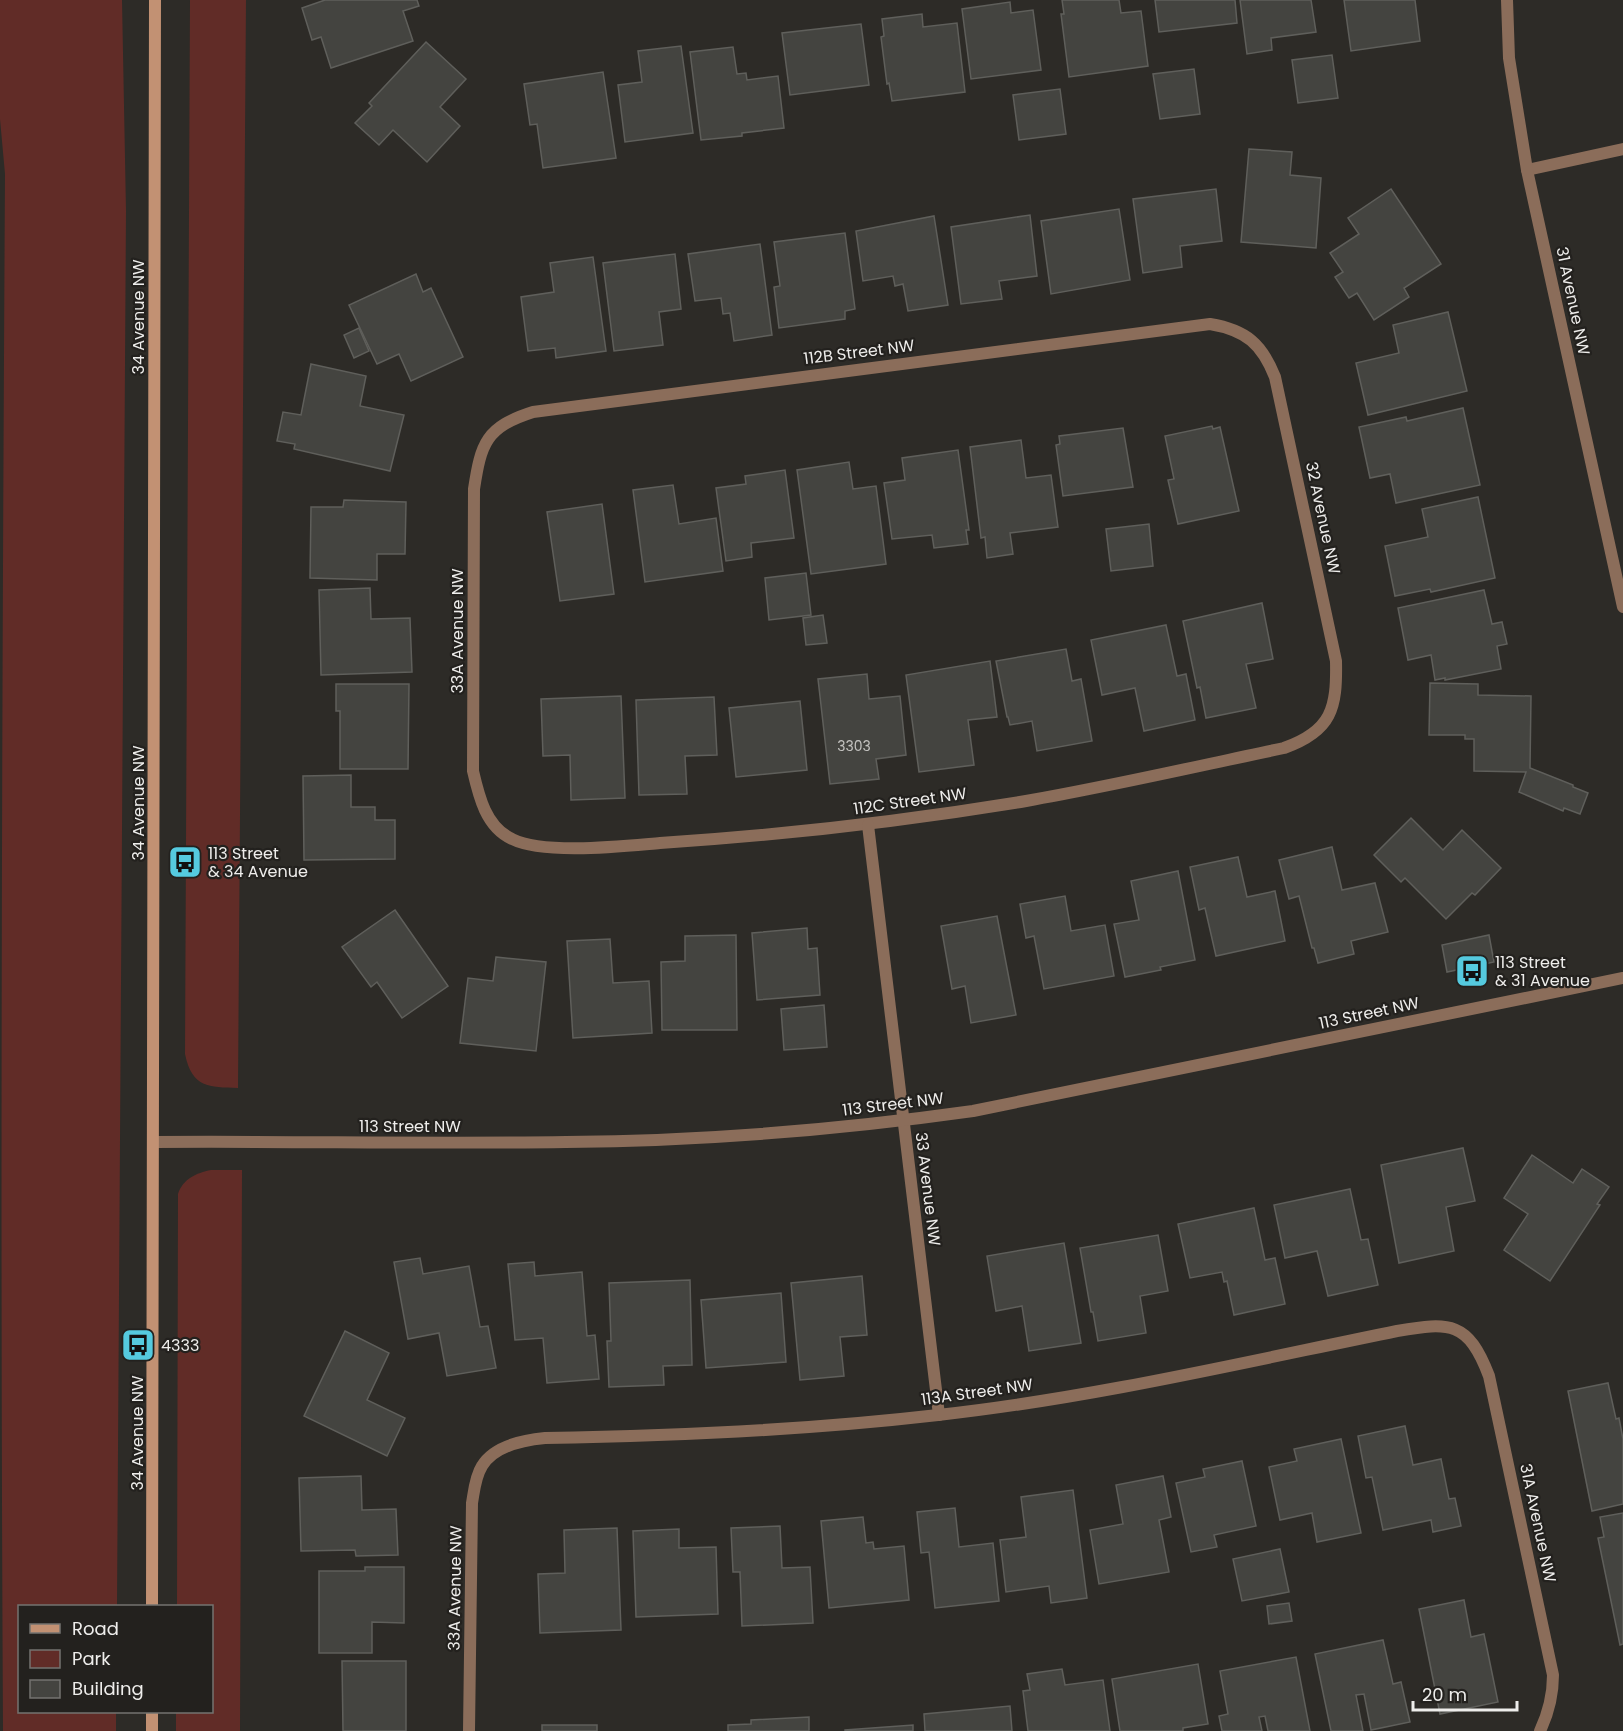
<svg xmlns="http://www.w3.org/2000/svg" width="1623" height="1731" viewBox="0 0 1623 1731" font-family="Poppins,sans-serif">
<rect width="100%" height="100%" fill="#2d2b27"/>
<g fill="#612c27">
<path d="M 0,0 L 122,0 L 126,211 L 117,1606 L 20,1606 L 20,1712 L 116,1712 L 116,1731 L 3,1731 C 0,1212 2,693 5,174 L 0,119 Z"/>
<path d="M 190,0 L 246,0 L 238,1088 C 209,1087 192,1088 185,1054 Z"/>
<path d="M 211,1170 L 242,1170 L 240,1731 L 176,1731 L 176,1712 L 212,1712 L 212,1606 L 177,1606 L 178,1194 C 183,1179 196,1173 211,1170 Z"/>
</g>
<g fill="#444440" stroke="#5f5f5b" stroke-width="1.5">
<polygon points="325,0 417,0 419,6 403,11 413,41 331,68 321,37 312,40 302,8"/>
<polygon points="1062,0 1119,0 1121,13 1141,11 1148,66 1069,77 1061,14 1064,14"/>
<polygon points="1155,0 1235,0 1237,23 1159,32"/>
<polygon points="1240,0 1311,0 1316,32 1271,38 1272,50 1247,54"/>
<polygon points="1344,0 1415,0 1420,41 1351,51"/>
<polygon points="1010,2 1011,13 1033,10 1041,70 971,79 962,9"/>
<polygon points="922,14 923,27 957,23 965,92 892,101 889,83 887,84 881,37 884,36 882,19"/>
<polygon points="861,24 869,85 790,95 782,33"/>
<polygon points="426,42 466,79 440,107 460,126 427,162 393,130 379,145 355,123 372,106 369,103"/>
<polygon points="681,46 693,133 625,142 618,85 642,82 638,51"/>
<polygon points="733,47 737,74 746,73 747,80 778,76 784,128 742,133 742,136 701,140 690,52"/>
<polygon points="1332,55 1338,98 1298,103 1292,60"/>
<polygon points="1194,69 1200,114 1160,119 1153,74"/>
<polygon points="603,72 616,158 543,168 537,124 530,125 524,84"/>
<polygon points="1060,89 1066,134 1019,140 1013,95"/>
<polygon points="1249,149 1292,152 1290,175 1321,178 1316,248 1241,242"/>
<polygon points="1216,189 1222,241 1180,246 1182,267 1143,273 1133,199"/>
<polygon points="1391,189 1441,264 1404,288 1409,297 1374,320 1357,293 1349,298 1335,277 1343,272 1330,253 1359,234 1348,218"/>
<polygon points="1119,209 1130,280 1051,294 1041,221"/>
<polygon points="1030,215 1037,276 999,281 1002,299 961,304 951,227"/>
<polygon points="934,216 948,305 908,311 903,284 895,286 893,276 863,281 856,231"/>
<polygon points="845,233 855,309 845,311 845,319 779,328 774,287 780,286 774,242"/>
<polygon points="760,244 772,335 734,341 730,313 723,314 721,298 695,301 688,254"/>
<polygon points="675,254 681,309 659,312 663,345 614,351 603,263"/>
<polygon points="593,257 606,351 556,358 555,348 528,351 521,297 554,292 550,263"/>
<polygon points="416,274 423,292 431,288 463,357 411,381 399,354 377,364 349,305"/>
<polygon points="1448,312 1467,391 1368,415 1356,363 1399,353 1393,325"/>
<polygon points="359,328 369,351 354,358 344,335"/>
<polygon points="311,364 366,376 360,406 404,415 390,471 294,449 295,444 277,441 283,412 301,415"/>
<polygon points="1463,408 1480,485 1396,503 1390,474 1370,478 1359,427 1406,417 1407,421"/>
<polygon points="1212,426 1213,429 1220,427 1239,511 1178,524 1168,480 1174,479 1165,436"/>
<polygon points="1123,428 1133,487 1063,496 1056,445 1060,444 1059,436"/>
<polygon points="1021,440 1026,478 1051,475 1058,527 1010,533 1013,554 987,558 985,537 981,538 970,447"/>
<polygon points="958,450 969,530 966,530 968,544 934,548 932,535 892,539 884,483 905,480 902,458"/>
<polygon points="849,462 853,489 876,486 886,564 811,574 797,470"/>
<polygon points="785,470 794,538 751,543 752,557 726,561 716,488 746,484 745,476"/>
<polygon points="673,485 679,524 716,518 723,571 645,582 633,490"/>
<polygon points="1478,497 1495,578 1431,592 1430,589 1395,596 1385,546 1428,537 1422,509"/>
<polygon points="344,500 406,502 405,554 377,554 377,580 310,578 311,507 343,507"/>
<polygon points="602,504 614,594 560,601 547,512"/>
<polygon points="1149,524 1153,566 1111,571 1106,529"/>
<polygon points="806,573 811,615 769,620 765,578"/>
<polygon points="370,588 371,619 410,618 412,672 321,675 319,590"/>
<polygon points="1484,590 1492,624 1502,622 1507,644 1497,646 1501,669 1445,680 1445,678 1435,680 1431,655 1408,660 1398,608"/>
<polygon points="1262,603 1273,659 1246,664 1256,708 1206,718 1200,687 1197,688 1183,621"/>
<polygon points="823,615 827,643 806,645 803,618"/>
<polygon points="1166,625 1177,676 1186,674 1195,720 1144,731 1135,688 1102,695 1091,640"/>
<polygon points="1066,649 1072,681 1081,679 1092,741 1037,751 1032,721 1010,725 1008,717 1007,717 996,661"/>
<polygon points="990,661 997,717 968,720 974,765 919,772 906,675"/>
<polygon points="867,674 869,699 900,696 906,755 876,759 879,779 830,784 818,679"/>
<polygon points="1430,683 1478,684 1478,695 1531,696 1530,768 1573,785 1573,787 1588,793 1580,814 1564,808 1563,811 1519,792 1526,772 1474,771 1474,739 1465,739 1465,735 1429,735"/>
<polygon points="336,684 409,684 408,769 340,769 340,711 336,711"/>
<polygon points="621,696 625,798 571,800 570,755 543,756 541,699"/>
<polygon points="714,697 717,755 685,756 687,794 639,795 636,700"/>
<polygon points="800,701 807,770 736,777 729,708"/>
<polygon points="351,775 351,807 375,807 375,820 395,820 395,859 304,860 303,776"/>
<polygon points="1411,818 1443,850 1462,830 1501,868 1475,895 1472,893 1446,919 1405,878 1401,882 1374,855"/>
<polygon points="1332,847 1342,890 1375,883 1388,932 1351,941 1354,954 1318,963 1314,948 1312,948 1299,896 1289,899 1279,860"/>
<polygon points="1238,857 1247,897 1275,891 1285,941 1216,956 1205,908 1199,910 1190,867"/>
<polygon points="1178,871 1195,960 1160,967 1161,970 1125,977 1114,924 1139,920 1131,881"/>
<polygon points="1065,896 1071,931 1105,925 1114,976 1044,989 1034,936 1026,938 1020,904"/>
<polygon points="395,910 448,986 402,1018 377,982 371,987 342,947"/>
<polygon points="997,916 1016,1015 971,1023 965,986 952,989 941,926"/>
<polygon points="807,928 808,949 817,948 820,995 757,1000 752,933"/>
<polygon points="736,935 737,1030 662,1030 661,962 685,961 685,936"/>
<polygon points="1489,935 1494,962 1447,972 1442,945"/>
<polygon points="610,939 613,983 649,981 652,1033 573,1038 567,941"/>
<polygon points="496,957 546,962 536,1051 460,1043 468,978 493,981"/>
<polygon points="824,1005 827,1047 784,1050 781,1009"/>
<polygon points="1463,1148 1475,1201 1446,1207 1454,1251 1399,1263 1381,1165"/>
<polygon points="1532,1155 1573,1183 1582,1169 1609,1187 1597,1204 1600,1205 1550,1281 1504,1250 1528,1214 1504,1198"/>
<polygon points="1350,1189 1361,1240 1368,1239 1378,1285 1328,1296 1317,1251 1285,1258 1274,1205"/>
<polygon points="1254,1208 1265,1260 1275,1258 1285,1304 1234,1315 1227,1281 1224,1282 1222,1272 1190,1278 1178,1224"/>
<polygon points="1158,1235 1168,1291 1140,1296 1146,1333 1098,1341 1093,1312 1091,1312 1080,1248"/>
<polygon points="1064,1243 1081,1343 1029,1351 1022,1306 996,1311 987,1256"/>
<polygon points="420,1258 423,1274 469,1266 480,1327 488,1326 496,1368 447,1376 439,1333 408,1339 394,1262"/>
<polygon points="534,1262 535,1276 582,1272 587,1336 595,1335 599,1379 547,1383 543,1338 515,1340 508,1264"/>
<polygon points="862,1276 867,1335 840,1337 844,1376 800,1380 791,1283"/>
<polygon points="690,1280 692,1365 663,1366 664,1385 609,1387 607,1341 611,1341 609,1283"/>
<polygon points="781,1293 786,1362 706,1368 701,1300"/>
<polygon points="345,1331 389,1353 367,1400 405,1418 387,1456 304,1416"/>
<polygon points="1608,1383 1616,1419 1619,1418 1623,1439 1623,1504 1592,1511 1568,1391"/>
<polygon points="1405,1426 1413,1465 1441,1459 1449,1499 1455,1498 1461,1526 1433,1532 1431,1520 1383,1530 1372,1477 1366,1478 1358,1436"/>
<polygon points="1341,1439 1361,1533 1317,1542 1312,1513 1280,1520 1269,1467 1297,1461 1294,1449"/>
<polygon points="1242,1461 1256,1526 1214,1535 1217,1547 1191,1552 1176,1483 1205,1477 1203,1469"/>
<polygon points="361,1476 362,1510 396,1509 398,1555 356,1556 355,1550 301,1551 299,1478"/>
<polygon points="1163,1476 1171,1517 1159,1520 1169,1572 1099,1584 1090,1530 1123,1524 1116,1485"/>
<polygon points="1073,1490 1087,1598 1051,1603 1049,1586 1006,1592 1000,1540 1026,1537 1021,1497"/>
<polygon points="955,1508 959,1547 993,1543 999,1601 935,1608 929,1552 921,1553 917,1512"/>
<polygon points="1623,1513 1623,1644 1620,1645 1598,1538 1604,1537 1600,1517"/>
<polygon points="863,1517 866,1543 873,1542 874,1549 904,1546 909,1600 829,1608 821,1521"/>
<polygon points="780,1526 782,1568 810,1567 813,1623 742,1626 740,1572 733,1572 731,1528"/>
<polygon points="617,1528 621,1630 540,1633 538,1574 565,1573 564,1530"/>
<polygon points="679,1529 679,1548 716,1547 718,1614 636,1617 633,1531"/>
<polygon points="1280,1549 1289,1592 1242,1601 1233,1559"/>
<polygon points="365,1567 404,1567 404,1623 372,1622 372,1653 319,1653 319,1571 365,1571"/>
<polygon points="1464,1600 1471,1637 1484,1634 1498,1702 1440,1714 1419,1609"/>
<polygon points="1289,1603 1292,1621 1269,1624 1267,1606"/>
<polygon points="1383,1640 1393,1684 1401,1682 1410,1722 1371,1730 1364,1694 1356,1695 1363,1731 1331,1731 1315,1654"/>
<polygon points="1296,1657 1310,1731 1268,1731 1265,1716 1259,1717 1262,1731 1222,1731 1219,1716 1228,1714 1220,1671"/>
<polygon points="342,1661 406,1661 406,1731 343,1731"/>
<polygon points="1198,1664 1208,1724 1183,1728 1183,1731 1120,1731 1112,1679"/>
<polygon points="1062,1669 1065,1685 1103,1680 1110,1731 1028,1731 1023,1691 1030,1690 1027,1674"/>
<polygon points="1010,1706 1012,1731 925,1731 924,1714"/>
<polygon points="809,1717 809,1731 728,1731 728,1725 751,1724 751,1720"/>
<rect x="542" y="1725" width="55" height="6"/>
<polygon points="913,1725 913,1731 845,1731 845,1730"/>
</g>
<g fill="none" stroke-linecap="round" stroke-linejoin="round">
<polyline stroke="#8b6d5a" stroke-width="12" points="1527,170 1623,149"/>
<g stroke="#8b6d5a" stroke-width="12">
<path d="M 1210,324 C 1246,330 1262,344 1275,377 L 1336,661 C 1337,708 1332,731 1284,748 C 1198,766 1112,786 1026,801 C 905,821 783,835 660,843 C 624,846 544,855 512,839 C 486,827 479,797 473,771 L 474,489 C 481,443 486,427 533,412 Z"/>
<polyline points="868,825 939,1415"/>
<path d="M 469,1731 L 472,1503 C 474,1492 475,1477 482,1466 C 494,1446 524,1440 545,1438 C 676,1436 808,1430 938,1415 C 1092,1398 1245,1362 1397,1331 C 1450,1322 1468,1321 1489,1376 L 1553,1675 C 1553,1696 1549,1712 1540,1731"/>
</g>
<g stroke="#8b6d5a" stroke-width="12">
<polyline points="1507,0 1509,58 1527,170 1623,607"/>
<path d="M 154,1142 C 291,1141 429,1144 566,1142 C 702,1141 838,1130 973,1111 L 1623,978"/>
</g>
<g stroke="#c29173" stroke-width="12">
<polyline points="152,1606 155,0"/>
<polyline points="152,1731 152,1712"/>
</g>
</g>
<defs>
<symbol id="bus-square" viewBox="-11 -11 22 22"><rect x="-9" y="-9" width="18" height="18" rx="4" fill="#55cadf" stroke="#23211e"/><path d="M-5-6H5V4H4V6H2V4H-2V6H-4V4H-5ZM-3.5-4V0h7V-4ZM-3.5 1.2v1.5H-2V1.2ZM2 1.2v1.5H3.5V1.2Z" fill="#111"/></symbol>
</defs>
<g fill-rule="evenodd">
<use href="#bus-square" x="166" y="843" width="38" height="38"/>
<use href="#bus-square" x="1453" y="952" width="38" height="38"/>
<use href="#bus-square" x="119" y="1326" width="38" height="38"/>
</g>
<g text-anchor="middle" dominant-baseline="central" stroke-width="4.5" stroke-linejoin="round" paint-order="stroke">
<g font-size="14" fill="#c4c3c0">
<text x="854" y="746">3303</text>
</g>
<g font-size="16" fill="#eeedeb" stroke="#23211e">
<text transform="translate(1573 301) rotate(78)">31 Avenue NW</text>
<text transform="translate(138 317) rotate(-90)">34 Avenue NW</text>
<text transform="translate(859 352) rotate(-7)">112B Street NW</text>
<text transform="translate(1323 518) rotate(78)">32 Avenue NW</text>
<text transform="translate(457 631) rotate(-90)">33A Avenue NW</text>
<text transform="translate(910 801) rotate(-8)">112C Street NW</text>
<text transform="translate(138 803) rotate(-90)">34 Avenue NW</text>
<text transform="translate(1369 1013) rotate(-12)">113 Street NW</text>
<text transform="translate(893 1104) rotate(-7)">113 Street NW</text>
<text x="410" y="1126">113 Street NW</text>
<text transform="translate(928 1189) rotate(83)">33 Avenue NW</text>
<text transform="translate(977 1392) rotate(-8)">113A Street NW</text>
<text transform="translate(137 1433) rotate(-90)">34 Avenue NW</text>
<text transform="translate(1538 1523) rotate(78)">31A Avenue NW</text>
<text transform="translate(455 1588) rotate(-89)">33A Avenue NW</text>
</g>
<g font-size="16" fill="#eeedeb" stroke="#23211e" text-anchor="start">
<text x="208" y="853">113 Street<tspan x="208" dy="18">&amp; 34 Avenue</tspan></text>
<text x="1495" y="962">113 Street<tspan x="1495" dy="18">&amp; 31 Avenue</tspan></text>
<text x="161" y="1345">4333</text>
</g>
</g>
<rect x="18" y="1605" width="195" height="108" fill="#23211e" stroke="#747370" stroke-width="1.5"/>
<rect x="30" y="1624" width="30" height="9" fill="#c29173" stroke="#747370" stroke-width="1.5"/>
<text x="72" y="1635" font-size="18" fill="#eeedeb">Road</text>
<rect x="30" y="1650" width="30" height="18" fill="#612c27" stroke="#747370" stroke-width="1.5"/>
<text x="72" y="1665" font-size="18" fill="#eeedeb">Park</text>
<rect x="30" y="1680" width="30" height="18" fill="#444440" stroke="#747370" stroke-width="1.5"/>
<text x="72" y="1695" font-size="18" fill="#eeedeb">Building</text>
<path d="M1413 1701v9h104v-9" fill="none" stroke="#eeedeb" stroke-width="3"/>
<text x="1422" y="1701" font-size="18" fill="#eeedeb" stroke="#23211e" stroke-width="4.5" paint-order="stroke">20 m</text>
</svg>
